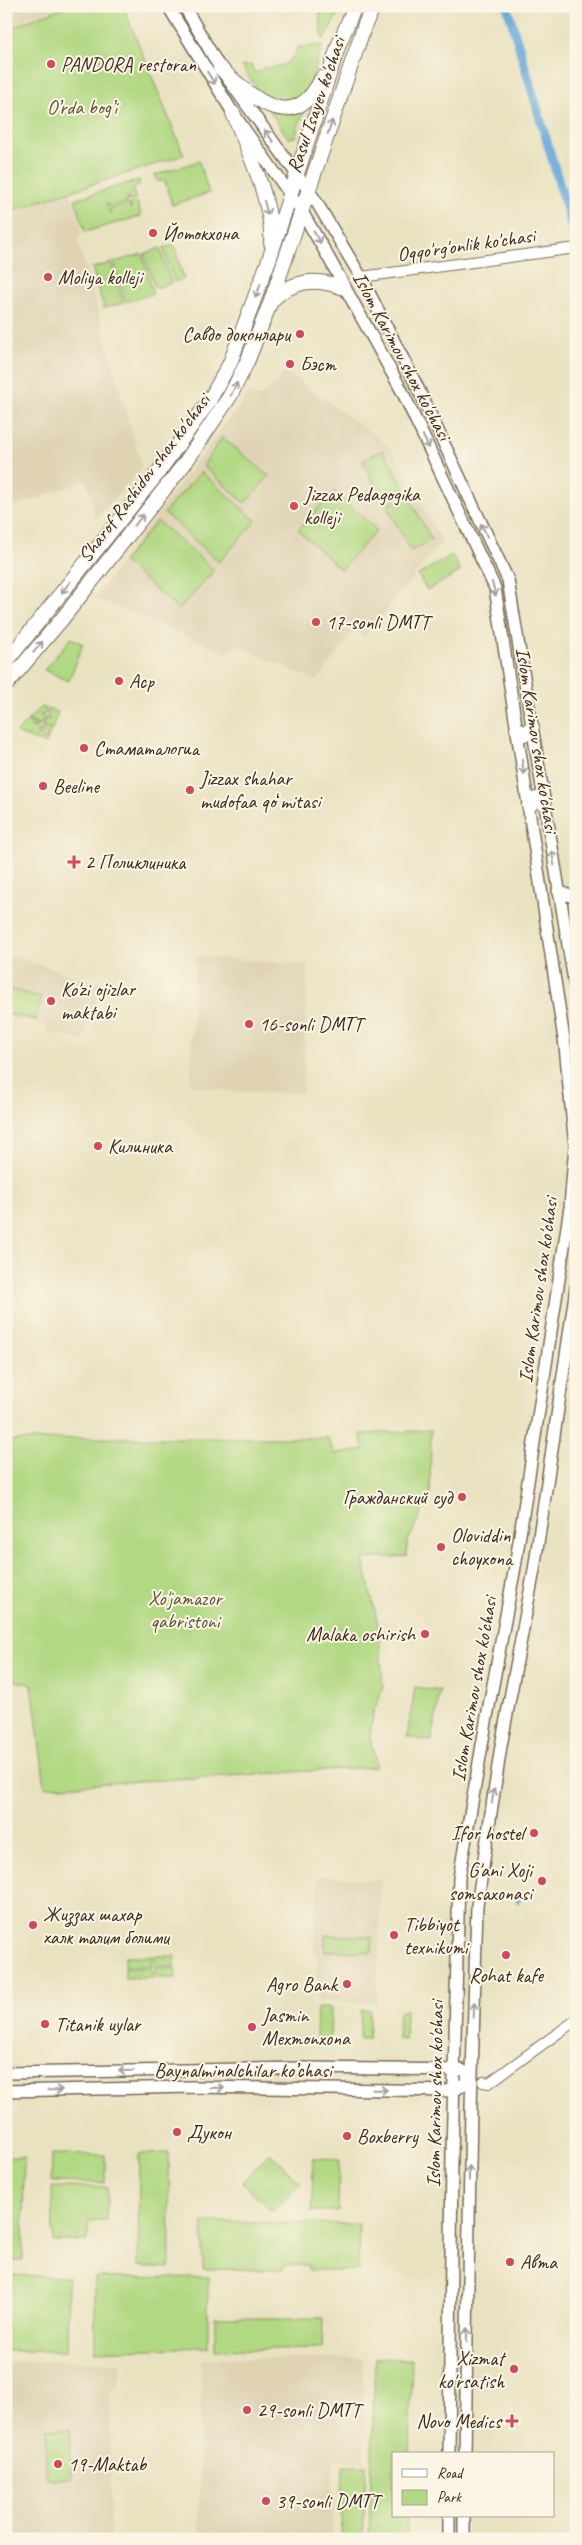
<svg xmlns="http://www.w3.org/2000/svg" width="582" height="2545" viewBox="0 0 582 2545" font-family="Caveat,sans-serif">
<rect width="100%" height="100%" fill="#fcf5e5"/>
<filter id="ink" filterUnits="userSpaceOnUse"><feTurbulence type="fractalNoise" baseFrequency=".02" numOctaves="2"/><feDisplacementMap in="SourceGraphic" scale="10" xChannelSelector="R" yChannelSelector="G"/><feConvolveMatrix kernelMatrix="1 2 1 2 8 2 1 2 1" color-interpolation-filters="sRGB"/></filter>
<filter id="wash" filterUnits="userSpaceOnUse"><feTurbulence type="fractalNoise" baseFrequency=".0096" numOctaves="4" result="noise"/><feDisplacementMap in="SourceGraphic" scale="20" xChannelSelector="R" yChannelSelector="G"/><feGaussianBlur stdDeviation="1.12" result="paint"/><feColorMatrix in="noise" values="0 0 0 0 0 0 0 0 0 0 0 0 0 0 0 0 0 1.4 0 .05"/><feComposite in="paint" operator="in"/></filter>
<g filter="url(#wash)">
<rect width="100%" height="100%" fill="#e9e2c1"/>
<g fill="#dfd3b4">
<polygon points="6,6 67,6 6,30"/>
<polygon points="70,191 83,235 77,237 142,468 96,518 86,480 6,510 6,212"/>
<polygon points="286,371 390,447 442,541 365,637 355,630 317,681 236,645 228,653 94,598 249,393 260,397"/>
<polygon points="6,954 101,984 84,1040 47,1032 48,1027 6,1017"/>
<polygon points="195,956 307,965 303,1093 234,1092 190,1084"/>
<polygon points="319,1876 381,1881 377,2003 317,2001 317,1953 314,1952"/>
<polygon points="363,2358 364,2461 333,2461 332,2539 199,2539 201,2359"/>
<polygon points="6,2361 120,2362 119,2390 110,2390 111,2539 6,2539"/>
</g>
<g fill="#b1d882" stroke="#768150">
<polygon points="67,6 123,6 184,155 6,212 6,30"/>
<polygon points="319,6 342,6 324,39 322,39"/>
<path d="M 323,45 L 308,90 C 298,101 277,105 264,95 C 255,89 248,75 242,66 L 251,65 L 255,73 L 261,71 L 263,68 C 281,67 291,65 298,47 Z"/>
<polygon points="305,107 295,137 288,138 270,111"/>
<polygon points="199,161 209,193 172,205 165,181 157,181 155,175"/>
<polygon points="139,180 139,186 133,189 135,199 129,201 127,197 127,202 109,207 107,203 106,204 110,214 110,209 128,204 131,209 130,204 137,202 141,216 85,232 75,199"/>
<polygon points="174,245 184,279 174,282 163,248"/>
<polygon points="160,248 171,283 155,288 144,254"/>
<polygon points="142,254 153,294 125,302 114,262"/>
<polygon points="111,263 123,303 104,308 92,268"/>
<polygon points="222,437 269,476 245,503 203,466"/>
<polygon points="383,450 407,494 386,505 362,461"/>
<polygon points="201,472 256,521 219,562 164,513"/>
<polygon points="334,491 377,530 341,570 298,530"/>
<polygon points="408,496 432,540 411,551 387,507"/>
<polygon points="157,521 214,570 179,610 123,561"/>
<polygon points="452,555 461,571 427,590 418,575"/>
<polygon points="71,638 83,644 69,681 44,670"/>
<polygon points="42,707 47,709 45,714 40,715 44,717 41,725 27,720"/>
<polygon points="49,709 58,712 52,729 42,726 46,717 50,721 47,715"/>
<polygon points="27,721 40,726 29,726 39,729 37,737 41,729 43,739 47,739 42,727 51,730 46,744 16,733"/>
<polygon points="6,988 41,997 36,1020 6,1013"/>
<polygon points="431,1430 430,1495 407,1543 407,1556 363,1559 379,1629 383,1689 373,1712 370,1738 377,1767 45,1787 32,1685 6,1678 6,1441 85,1438 328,1438 335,1454 363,1450 361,1434"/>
<polygon points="415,1687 440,1691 432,1741 407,1737"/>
<polygon points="325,1935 372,1937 372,1952 325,1951"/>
<rect x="125" y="1956" width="27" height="10"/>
<rect x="155" y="1956" width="20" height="10"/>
<rect x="125" y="1968" width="27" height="10"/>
<polygon points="155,1968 175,1968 176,1978 155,1978"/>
<polygon points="317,2008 331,2008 330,2039 316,2038"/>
<polygon points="361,2010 370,2010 368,2039 360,2039"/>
<polygon points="406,2010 405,2040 398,2039 399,2012"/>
<polygon points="169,2153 170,2268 138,2266 139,2154"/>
<polygon points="270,2153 301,2183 272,2212 242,2182"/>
<polygon points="52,2154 105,2155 105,2183 51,2182"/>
<polygon points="6,2157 24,2157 23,2261 6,2261"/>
<polygon points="313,2158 339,2159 338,2211 312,2211"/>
<polygon points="52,2187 107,2187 107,2221 88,2221 88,2241 53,2241"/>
<polygon points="203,2222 359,2224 358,2270 308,2270 308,2265 283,2265 283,2270 203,2269"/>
<polygon points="6,2275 68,2277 67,2351 6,2351"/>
<polygon points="208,2277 208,2347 95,2351 95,2278"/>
<polygon points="215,2318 323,2318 322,2348 215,2350"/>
<polygon points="375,2358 412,2359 409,2454 393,2454 393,2516 407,2516 407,2539 369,2539"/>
<polygon points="46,2429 70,2429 71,2478 46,2478"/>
<polygon points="343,2466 366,2466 363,2539 341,2539"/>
</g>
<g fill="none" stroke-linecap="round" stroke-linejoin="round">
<g stroke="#65a6d8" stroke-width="2.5">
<polygon points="519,1893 520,1893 520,1896 517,1895"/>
<rect x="517" y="1896" width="3" height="3"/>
<polygon points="517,1899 520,1899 518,1902 517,1902"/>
</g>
<polyline stroke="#65a6d8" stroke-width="9" points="507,6 575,237"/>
</g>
</g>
<g filter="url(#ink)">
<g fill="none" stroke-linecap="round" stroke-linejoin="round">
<defs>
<g id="tertiary">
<polyline points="361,277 576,248"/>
<polyline points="483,2082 489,2083 576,2020"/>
</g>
<g id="secondary">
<polyline points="168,6 233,113 301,210 326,253 402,391 495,588 565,1046 575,1146 570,1207 515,1567 486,1722 459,1878 452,2155 449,2454"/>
<polyline points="184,6 220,68 314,198 361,277 416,384 508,580 576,993"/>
<polyline points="558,891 576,898"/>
<polyline points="6,2073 304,2068 462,2070"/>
<polyline points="6,2091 191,2087 454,2091 465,2083 471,2070"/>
<polyline points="465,2454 471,2108 477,1906 501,1746 534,1570 576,1288"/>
<polyline points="449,2539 449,2516"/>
<polyline points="464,2539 464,2516"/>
</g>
<g id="primary">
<path d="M 220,68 C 253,98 293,137 322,78"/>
<path d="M 233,113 C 247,147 274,207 271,243"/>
<path d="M 272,300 C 294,279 317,278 344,288"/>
<polyline points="6,662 157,474 208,403 230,363 269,260 339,44 355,6"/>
<polyline points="6,685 62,619 185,463 230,396 247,362 271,301 365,24 374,6"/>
<polyline points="517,729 524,734 529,732 532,727"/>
<polyline points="529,806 536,799 542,800 544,804"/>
</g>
</defs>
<use href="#tertiary" stroke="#786a57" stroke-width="12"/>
<use href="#secondary" stroke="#786a57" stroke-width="14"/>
<use href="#primary" stroke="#786a57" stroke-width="16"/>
<use href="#tertiary" stroke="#fff" stroke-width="10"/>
<use href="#secondary" stroke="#fff" stroke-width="11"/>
<use href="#primary" stroke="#fff" stroke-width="14"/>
</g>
<defs><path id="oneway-shaft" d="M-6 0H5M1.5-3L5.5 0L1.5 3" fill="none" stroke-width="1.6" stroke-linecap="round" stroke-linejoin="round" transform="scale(1.25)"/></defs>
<g stroke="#a79f9a">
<use href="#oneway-shaft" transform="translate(211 78) rotate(58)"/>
<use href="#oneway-shaft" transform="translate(330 127) rotate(-71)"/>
<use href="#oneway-shaft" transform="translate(269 136) rotate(-126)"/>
<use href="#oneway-shaft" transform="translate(266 208) rotate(74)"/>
<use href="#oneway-shaft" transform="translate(317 237) rotate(60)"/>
<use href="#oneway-shaft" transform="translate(258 291) rotate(110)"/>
<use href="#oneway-shaft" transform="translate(234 389) rotate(-63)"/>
<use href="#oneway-shaft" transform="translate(426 442) rotate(65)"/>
<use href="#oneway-shaft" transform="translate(139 520) rotate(-51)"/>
<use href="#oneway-shaft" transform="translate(484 530) rotate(-115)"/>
<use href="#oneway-shaft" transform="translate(66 587) rotate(128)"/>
<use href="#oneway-shaft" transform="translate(494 589) rotate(74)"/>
<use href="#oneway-shaft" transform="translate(38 647) rotate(-50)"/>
<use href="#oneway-shaft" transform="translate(523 767) rotate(81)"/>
<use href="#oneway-shaft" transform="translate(553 858) rotate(-99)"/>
<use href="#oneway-shaft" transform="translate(493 1796) rotate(-81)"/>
<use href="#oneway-shaft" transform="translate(474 2010) rotate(-88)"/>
<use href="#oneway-shaft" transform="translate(126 2071) rotate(179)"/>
<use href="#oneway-shaft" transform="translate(217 2088) rotate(1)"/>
<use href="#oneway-shaft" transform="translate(55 2090) rotate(-1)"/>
<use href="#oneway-shaft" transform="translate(380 2090) rotate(1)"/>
<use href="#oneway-shaft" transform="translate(469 2173) rotate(-89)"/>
<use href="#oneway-shaft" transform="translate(467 2335) rotate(-89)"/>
</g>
</g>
<g fill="#d1495b" stroke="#fcf5e5" stroke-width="2">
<circle cx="51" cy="64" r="5"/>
<circle cx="153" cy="233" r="5"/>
<circle cx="48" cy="277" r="5"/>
<circle cx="300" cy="334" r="5"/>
<circle cx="290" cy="364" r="5"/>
<circle cx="294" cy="506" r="5"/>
<circle cx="316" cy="622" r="5"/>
<circle cx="119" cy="681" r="5"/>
<circle cx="84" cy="748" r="5"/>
<circle cx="43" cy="786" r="5"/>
<circle cx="190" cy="790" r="5"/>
<path d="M71.5 854.5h5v5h5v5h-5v5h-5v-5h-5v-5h5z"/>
<circle cx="51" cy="1001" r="5"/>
<circle cx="249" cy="1024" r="5"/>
<circle cx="98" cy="1146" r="5"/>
<circle cx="462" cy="1497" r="5"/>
<circle cx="441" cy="1547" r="5"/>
<circle cx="425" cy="1634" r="5"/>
<circle cx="534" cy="1833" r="5"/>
<circle cx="542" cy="1881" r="5"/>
<circle cx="33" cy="1925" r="5"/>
<circle cx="394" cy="1935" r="5"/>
<circle cx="506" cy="1955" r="5"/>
<circle cx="347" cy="1984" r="5"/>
<circle cx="45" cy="2024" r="5"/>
<circle cx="252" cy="2027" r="5"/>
<circle cx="177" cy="2132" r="5"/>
<circle cx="347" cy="2136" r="5"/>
<circle cx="510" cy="2262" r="5"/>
<circle cx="514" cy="2369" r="5"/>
<circle cx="247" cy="2410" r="5"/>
<path d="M509.5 2413.5h5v5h5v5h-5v5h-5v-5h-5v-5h5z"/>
<circle cx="58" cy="2464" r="5"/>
<circle cx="266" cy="2501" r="5"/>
</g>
<g text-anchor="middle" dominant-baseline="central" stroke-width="4" stroke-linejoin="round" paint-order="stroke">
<g font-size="20" fill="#3b2a1e" stroke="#fcf5e5" text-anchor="start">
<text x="61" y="64">PANDORA restoran</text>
<text x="163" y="233">Йотокхона</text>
<text x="58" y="277">Moliya kolleji</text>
<text x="290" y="334" text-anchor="end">Cавдо доконлари</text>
<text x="300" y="364">Бэст</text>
<text x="304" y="494">Jizzax Pedagogika<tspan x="304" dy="23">kolleji</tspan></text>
<text x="326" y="622">17-sonli DMTT</text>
<text x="129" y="681">Аср</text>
<text x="94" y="748">Стаматалогиа</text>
<text x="200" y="778">Jizzax shahar<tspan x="200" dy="23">mudofaa qoʻmitasi</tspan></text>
<text x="53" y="786">Beeline</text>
<text x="85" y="862">2 Поликлиника</text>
<text x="61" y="989">Ko'zi ojizlar<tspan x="61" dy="23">maktabi</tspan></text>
<text x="259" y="1024">16-sonli DMTT</text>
<text x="108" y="1146">Килиника</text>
<text x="452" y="1497" text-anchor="end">Гражданский суд</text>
<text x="451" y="1535">Oloviddin<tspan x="451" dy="23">choyxona</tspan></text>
<text x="415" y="1634" text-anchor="end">Malaka oshirish</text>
<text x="524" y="1833" text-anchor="end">Ifor hostel</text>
<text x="532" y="1870" text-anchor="end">G'ani Xoji<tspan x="532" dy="23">somsaxonasi</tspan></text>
<text x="43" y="1914">Жиззах шахар<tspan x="43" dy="23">халк талим болими</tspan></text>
<text x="404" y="1924">Tibbiyot<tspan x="404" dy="23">texnikumi</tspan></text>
<text x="506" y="1975" text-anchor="middle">Rohat kafe</text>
<text x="337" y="1984" text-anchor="end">Agro Bank</text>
<text x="262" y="2015">Jasmin<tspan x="262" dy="23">Mexmonxona</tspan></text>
<text x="55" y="2024">Titanik uylar</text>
<text x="187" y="2132">Дукон</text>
<text x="357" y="2136">Boxberry</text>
<text x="520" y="2262">Авта</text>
<text x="504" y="2358" text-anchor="end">Xizmat<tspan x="504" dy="23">ko'rsatish</tspan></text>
<text x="257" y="2410">29-sonli DMTT</text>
<text x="501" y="2421" text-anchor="end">Novo Medics</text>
<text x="68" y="2464">19-Maktab</text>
<text x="276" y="2501">39-sonli DMTT</text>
</g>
<g font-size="20" fill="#3b2a1e" stroke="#fcf5e5">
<text transform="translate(316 105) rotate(-71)">Rasul Isayev ko'chasi</text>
<text transform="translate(466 245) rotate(-8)">Oqqo'rg'onlik ko'chasi</text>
<text transform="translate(402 356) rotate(62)">Islom Karimov shox ko'chasi</text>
<text transform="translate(144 478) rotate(-53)">Sharof Rashidov shox ko'chasi</text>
<text transform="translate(537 740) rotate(81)">Islom Karimov shox ko'chasi</text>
<text transform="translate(538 1290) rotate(-82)">Islom Karimov shox ko'chasi</text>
<text transform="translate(474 1689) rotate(-80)">Islom Karimov shox ko'chasi</text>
<text x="243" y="2070">Baynalminalchilar ko’chasi</text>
<text transform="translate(435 2094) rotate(-89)">Islom Karimov shox ko'chasi</text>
</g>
<g font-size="20" fill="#585637" stroke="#fcf5e5">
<text x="82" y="107">O’rda bog’i</text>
<text x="185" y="1598">Xo'jamazor<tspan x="185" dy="23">qabristoni</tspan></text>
</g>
</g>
<rect width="582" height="2545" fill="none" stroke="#fcf5e5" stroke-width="25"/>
<rect x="392" y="2452" width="162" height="65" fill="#fcf5e5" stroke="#afa495"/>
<rect x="402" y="2469" width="25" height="8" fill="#ffffff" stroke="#afa495"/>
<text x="437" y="2478" font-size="15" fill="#3b2a1e">Road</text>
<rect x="402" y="2490" width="25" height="15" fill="#b1d882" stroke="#afa495"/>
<text x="437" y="2502" font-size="15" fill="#3b2a1e">Park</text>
</svg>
